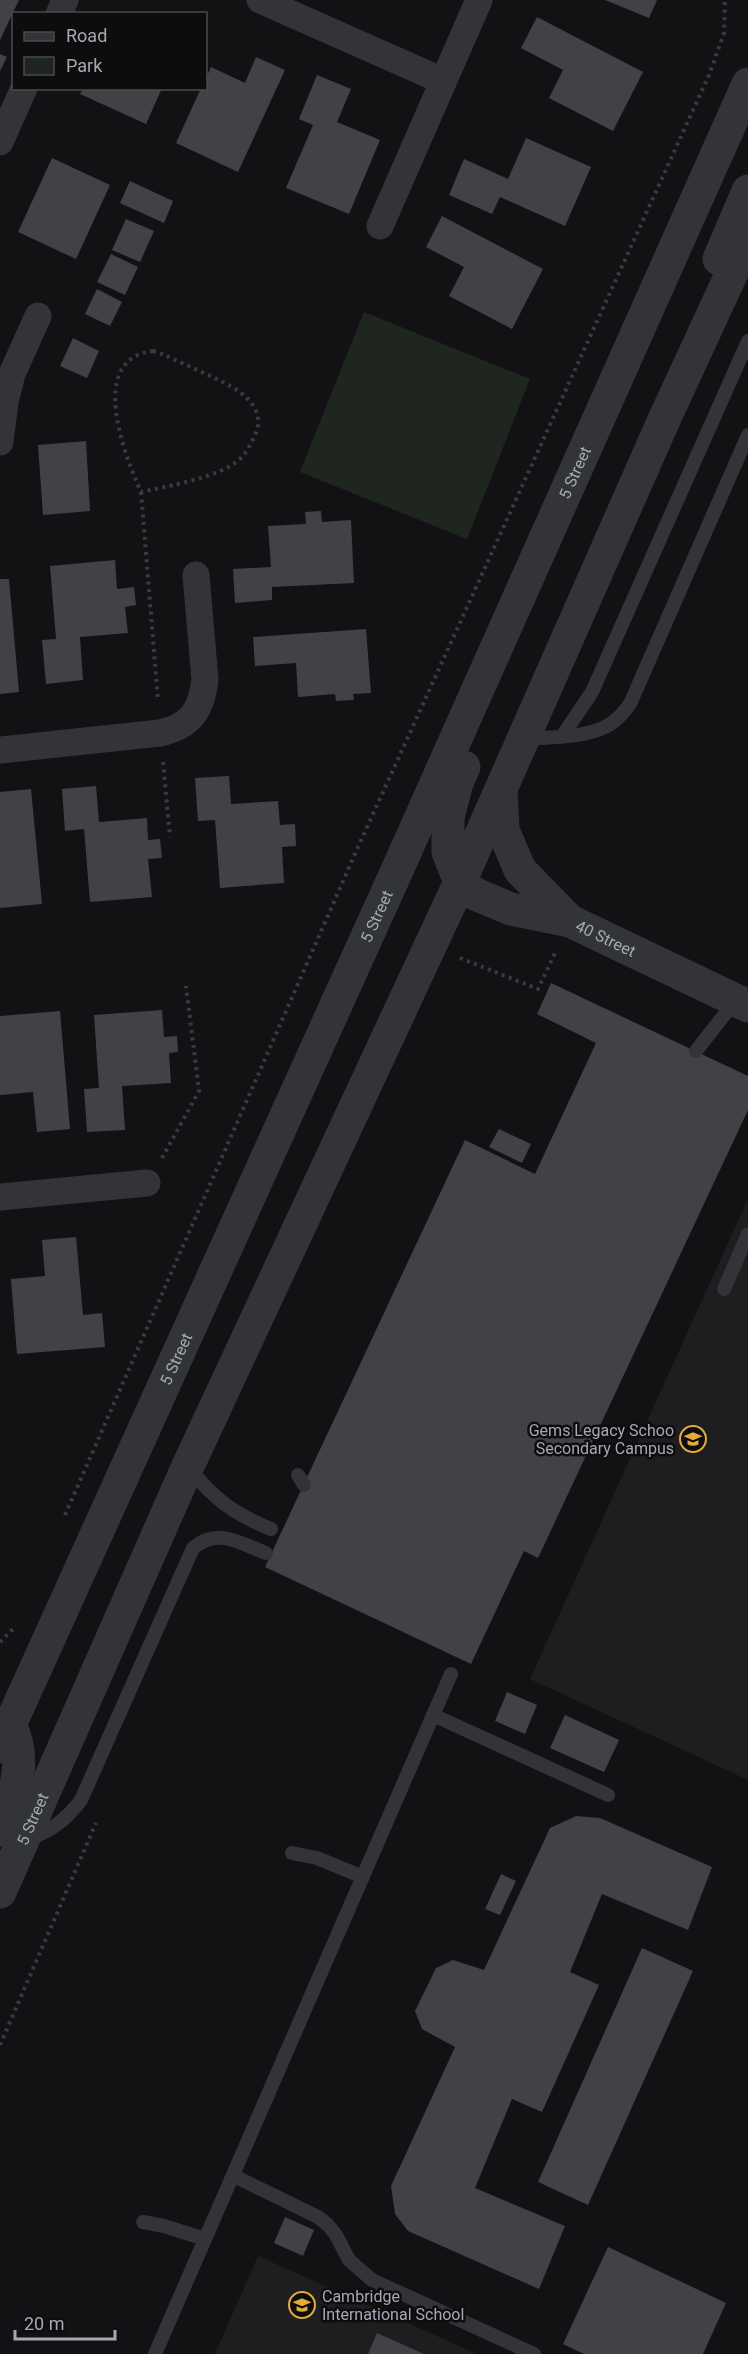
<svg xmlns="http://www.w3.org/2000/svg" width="748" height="2354" viewBox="0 0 748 2354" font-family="Roboto,sans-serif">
<rect width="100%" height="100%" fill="#121214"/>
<g fill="#1e1e20">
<polygon points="748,1199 748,1780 530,1679"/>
<polygon points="258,2256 477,2354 215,2354"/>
</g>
<polygon fill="#1f2620" points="364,312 530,379 467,539 300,472"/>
<g fill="#414246">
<polygon points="0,0 19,0 0,40"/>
<polygon points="605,0 657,0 649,18"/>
<polygon points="537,17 643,72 613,131 549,98 563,70 521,48"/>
<polygon points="0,54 7,57 0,71"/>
<polygon points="256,57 285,70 238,172 176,143 201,88 206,88 206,78 211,67 245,83"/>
<polygon points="317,75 351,89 337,122 380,140 349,214 286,188 313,125 299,119"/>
<polygon points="83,88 162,88 146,124 80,94"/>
<polygon points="526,138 591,167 565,226 500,197 492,214 449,195 464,159 508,179"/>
<polygon points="52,158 110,185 76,259 18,232"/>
<polygon points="130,181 173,201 164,223 120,203"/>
<polygon points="442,216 543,269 512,329 449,296 464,267 426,247"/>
<polygon points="126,219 154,231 140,262 112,250"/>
<polygon points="111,254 138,267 125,295 97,282"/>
<polygon points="97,289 122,302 110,326 85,314"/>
<polygon points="73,338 99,351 87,378 60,366"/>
<polygon points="86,441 90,511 43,515 38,445"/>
<polygon points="321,511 322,522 351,520 354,583 272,587 272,600 235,603 233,569 271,567 268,526 306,524 305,512"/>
<polygon points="115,560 117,589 134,587 136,605 125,607 128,633 80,637 83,680 46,684 42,640 56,639 50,566"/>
<polygon points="0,579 9,579 19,692 0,694"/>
<polygon points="366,629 371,693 353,694 354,700 336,701 335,694 298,697 296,663 255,666 253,637"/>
<polygon points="229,776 231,804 278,801 280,825 295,824 296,846 282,847 284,883 220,888 215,820 198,821 195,778"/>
<polygon points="96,786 99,822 147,818 148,840 160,839 162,858 148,859 152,897 90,902 84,829 65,831 62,789"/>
<polygon points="31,789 42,904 0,908 0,792"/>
<polygon points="551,983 748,1076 748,1110 538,1558 524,1551 471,1664 265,1567 465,1140 535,1174 596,1043 537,1014"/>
<polygon points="162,1010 164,1037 177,1036 178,1052 169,1053 171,1083 122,1086 125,1130 87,1132 84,1089 99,1088 94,1015"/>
<polygon points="60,1011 70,1129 37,1132 33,1092 0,1095 0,1016"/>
<polygon points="499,1129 531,1144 522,1163 489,1147"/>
<polygon points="76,1237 83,1315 102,1313 105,1347 17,1354 11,1279 45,1276 42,1240"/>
<polygon points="507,1692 537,1705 525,1734 495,1721"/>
<polygon points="565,1715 619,1740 604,1772 550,1748"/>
<polygon points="576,1816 600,1818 712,1867 688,1930 602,1894 570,1972 599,1985 542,2112 512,2099 475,2188 565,2226 539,2289 408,2231 395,2214 391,2186 455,2047 422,2029 415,2011 436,1968 453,1960 484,1970 550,1828"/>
<polygon points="501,1874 516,1881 500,1915 485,1909"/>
<polygon points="642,1948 693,1971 588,2205 538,2182"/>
<polygon points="285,2217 314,2230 303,2256 274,2243"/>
<polygon points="608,2247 726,2303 703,2354 584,2354 563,2344"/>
<polygon points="377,2333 424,2354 368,2354"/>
</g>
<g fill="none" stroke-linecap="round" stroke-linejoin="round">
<g stroke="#3a3b3f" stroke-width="4" stroke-dasharray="3 4.5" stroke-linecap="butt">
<path d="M 153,351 L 165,355 C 184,365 234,384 247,398 C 257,408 262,422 255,435 C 251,443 247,452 241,458 C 222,477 168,486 141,492 C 125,456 86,359 153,351 Z"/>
<polyline points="141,492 158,701"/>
<polyline points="163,762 170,837"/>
<polyline points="460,958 538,989 556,951"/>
<polyline points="162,1158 199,1091 186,986"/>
<polyline points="65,1515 358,847 709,75 724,33 725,0"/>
<polyline points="0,1642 16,1626"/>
<polyline points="0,2045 96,1823"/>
</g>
<g stroke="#333438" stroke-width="14">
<polyline points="563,735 592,692 748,341"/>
<path d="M 525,739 C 550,737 582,738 605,727 C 616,722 623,713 630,704 L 748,435"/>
<polyline points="696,1051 736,1000"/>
<polyline points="724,1289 748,1234"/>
<path d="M 188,1466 C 212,1498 234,1514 271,1529"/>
<polyline points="298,1475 304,1485"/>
<polyline points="433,1715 608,1795"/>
<path d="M 29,1839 C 52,1830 66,1820 81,1800 L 193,1548 C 218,1527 239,1543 266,1553"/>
<polyline points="292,1853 317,1858 363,1877"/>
<polyline points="234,2176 318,2217 328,2225 336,2235 349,2260 372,2280 534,2354"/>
<polyline points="143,2222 164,2226 205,2239"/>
<polyline points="155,2354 451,1674"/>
</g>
<g stroke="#333438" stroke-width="27">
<polyline points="260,0 443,81"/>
<polyline points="59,14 65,0"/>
<polyline points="0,142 24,88"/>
<polyline points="380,226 479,0"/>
<polyline points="0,442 5,402 12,374 38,316"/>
<path d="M 0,750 L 160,733 C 191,726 201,711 205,680 L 196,575"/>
<polyline points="0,1197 147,1183"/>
</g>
<g stroke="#333438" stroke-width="33">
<polyline points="719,259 748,191"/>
<path id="s1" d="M 464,767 L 457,783 L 448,817 L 448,852 L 460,882 L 475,894 L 511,909 L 570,921 L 748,1006"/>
<polyline points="501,790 503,830 520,870 570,921"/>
<path id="s2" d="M 0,1747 L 399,866 L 748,84"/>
<path d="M 0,1830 C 15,1796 28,1760 10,1725"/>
<path id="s3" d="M 0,1892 L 188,1466 L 460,882 L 663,422 L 748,238"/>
</g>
</g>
<defs>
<symbol id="school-ring" viewBox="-11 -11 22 22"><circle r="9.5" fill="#0d0d0e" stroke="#e2ab3c" stroke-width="1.5"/><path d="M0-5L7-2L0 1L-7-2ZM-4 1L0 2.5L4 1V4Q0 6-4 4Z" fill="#e2ab3c"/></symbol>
</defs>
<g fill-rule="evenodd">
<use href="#school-ring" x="678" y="1424" width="30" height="30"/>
<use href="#school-ring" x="287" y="2290" width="30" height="30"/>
</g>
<g text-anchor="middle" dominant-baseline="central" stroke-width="5" stroke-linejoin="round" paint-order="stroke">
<g font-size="16" fill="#a5a9b3" stroke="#0d0d0e">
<text stroke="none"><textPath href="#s2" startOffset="1398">5 Street</textPath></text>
<text stroke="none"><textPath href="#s2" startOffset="912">5 Street</textPath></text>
<text stroke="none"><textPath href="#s1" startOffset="278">40 Street</textPath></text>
<text stroke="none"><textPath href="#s2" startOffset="426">5 Street</textPath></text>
<text stroke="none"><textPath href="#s3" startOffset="80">5 Street</textPath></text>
</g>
<g font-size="16" fill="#a5a9b3" stroke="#0d0d0e" text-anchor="end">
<text x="674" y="1430">Gems Legacy Schoo<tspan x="674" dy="18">Secondary Campus</tspan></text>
<text x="322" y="2296" text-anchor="start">Cambridge<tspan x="322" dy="18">International School</tspan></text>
</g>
</g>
<rect x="12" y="12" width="195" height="78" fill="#0d0d0e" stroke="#4a4b50" stroke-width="1.5"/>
<rect x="24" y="32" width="30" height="9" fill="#333438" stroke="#4a4b50" stroke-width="1.5"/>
<text x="66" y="42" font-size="18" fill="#a5a9b3">Road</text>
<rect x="24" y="57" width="30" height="18" fill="#1f2620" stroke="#4a4b50" stroke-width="1.5"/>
<text x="66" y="72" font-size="18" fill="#a5a9b3">Park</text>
<path d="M15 2330v9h100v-9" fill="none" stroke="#a5a9b3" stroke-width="3"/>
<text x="24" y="2330" font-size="18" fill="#a5a9b3" stroke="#0d0d0e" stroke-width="4.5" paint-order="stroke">20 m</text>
</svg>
